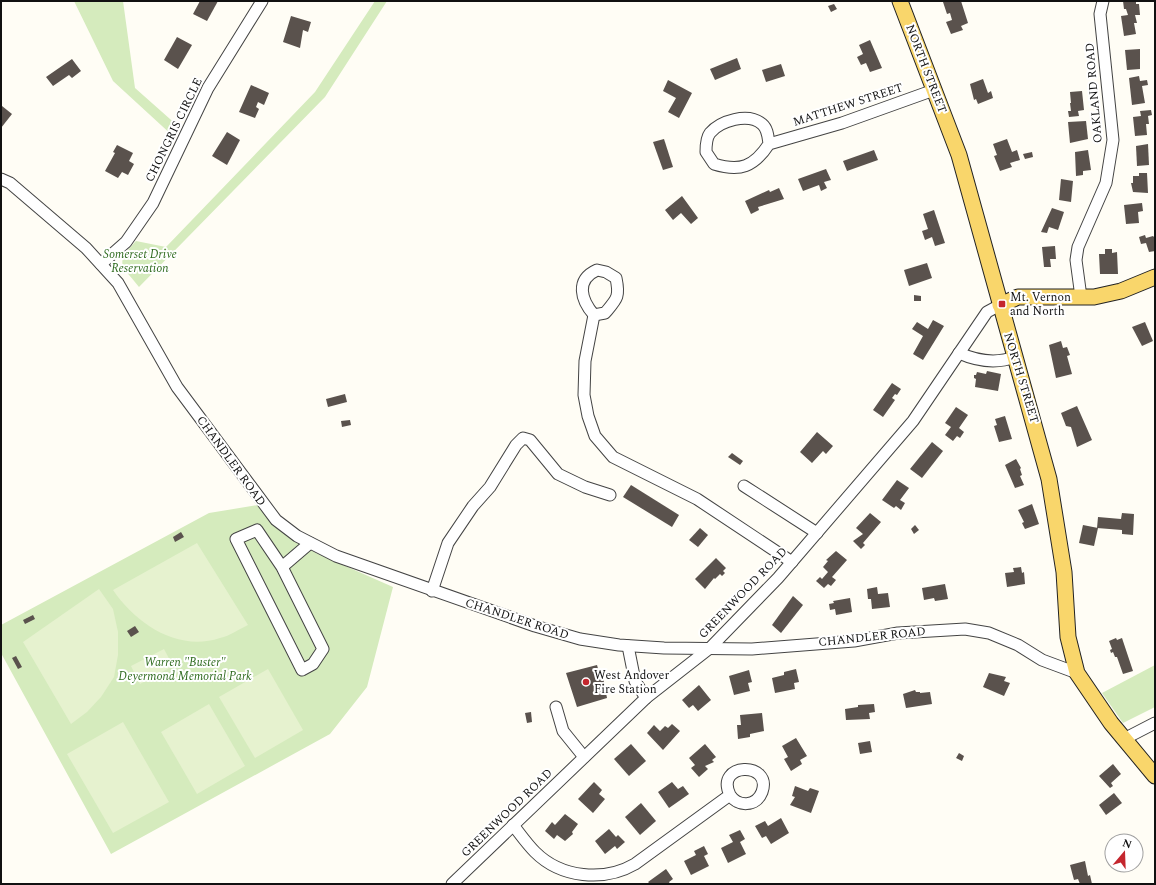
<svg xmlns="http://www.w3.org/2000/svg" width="1156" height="885" viewBox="0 0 1156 885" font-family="Spectral,serif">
<rect width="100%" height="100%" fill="#fffdf5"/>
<g fill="#d5ebbd">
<polygon points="74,1 123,1 135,88 179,127 174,137 113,81"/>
<path d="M 375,1 L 387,1 L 325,97 L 139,287 C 121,264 114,265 136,241 L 166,247 L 315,92 Z"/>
<polygon points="258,505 316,553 393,587 367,687 330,734 111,854 1,653 1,625 209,513"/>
<polygon points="1155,665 1155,707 1123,723 1102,693"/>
</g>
<g fill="#e6f2cf">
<path d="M 197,543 L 248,625 C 239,629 230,636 220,638 C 178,652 136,624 113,590 Z"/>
<polygon points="99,589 113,609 118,632 118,655 114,677 101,697 87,712 71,724 23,642"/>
<polygon points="164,649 173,666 140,684 131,666"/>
<polygon points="268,669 303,730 255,758 219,697"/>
<polygon points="209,704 245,766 197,794 161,732"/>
<polygon points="123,722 169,802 113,833 67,754"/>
</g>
<g fill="#5a524d">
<polygon points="200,1 218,1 207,21 193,14"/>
<polygon points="947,1 961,1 968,23 961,26 963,30 951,34 946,22 952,20 950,13 947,14 943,2"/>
<polygon points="1123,1 1136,1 1136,4 1139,4 1140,15 1135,15 1137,23 1134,23 1136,34 1124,36 1121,16 1128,15 1126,9 1124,9"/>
<polygon points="834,4 837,9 831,12 828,6"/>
<polygon points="291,16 311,22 308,32 303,30 300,48 283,42"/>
<polygon points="177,37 192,45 178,69 164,60"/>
<polygon points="870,40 882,68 870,72 866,63 861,65 857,57 863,54 859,45"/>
<polygon points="1140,49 1140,69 1127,70 1125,50"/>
<polygon points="737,58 741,69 715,80 710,69"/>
<polygon points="72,59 81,71 72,78 69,75 53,86 46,77"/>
<polygon points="781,64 785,76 766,82 762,70"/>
<polygon points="1139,76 1140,81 1147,80 1148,85 1142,86 1145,103 1132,105 1129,78"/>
<polygon points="983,79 988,93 991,91 993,98 978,104 976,99 974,100 970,84"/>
<polygon points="668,80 692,93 679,118 668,112 676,98 663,91"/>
<polygon points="251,85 269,93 264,105 258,102 256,107 259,109 255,118 239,112"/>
<polygon points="1082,91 1084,110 1078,111 1079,116 1069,117 1068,111 1071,111 1070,103 1071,103 1070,92"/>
<polygon points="2,106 12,114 1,128 1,108"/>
<polygon points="1151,110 1152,115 1148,116 1149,124 1146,124 1147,135 1135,136 1133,117 1141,116 1140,111"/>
<polygon points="1086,121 1088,139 1070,143 1068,122"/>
<polygon points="227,132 240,140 227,165 212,156"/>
<polygon points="664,139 673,167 663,170 653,142"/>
<polygon points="1007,139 1012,152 1017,150 1020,160 1010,163 1012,167 1000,171 994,156 997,155 993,144"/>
<polygon points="1148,144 1149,165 1137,166 1136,146"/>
<polygon points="117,145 133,153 129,161 134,164 128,175 122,172 118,178 105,171 115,153 113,152"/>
<polygon points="874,150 878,160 847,171 843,161"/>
<polygon points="1088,150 1091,170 1083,171 1083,175 1076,176 1075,152"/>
<polygon points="1032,152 1033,157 1025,159 1023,154"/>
<polygon points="826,169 831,180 824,182 827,188 821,191 819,185 803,191 798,179"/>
<polygon points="1139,173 1147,173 1148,193 1133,192 1131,183 1133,183 1133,176 1139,176"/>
<polygon points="1061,179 1073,181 1071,202 1059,200"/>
<polygon points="779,188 784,199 758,207 759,210 751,214 745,201 769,190 770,192"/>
<polygon points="682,196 698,218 691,224 681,213 673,220 665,210"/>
<polygon points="1142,203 1143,211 1138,212 1139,223 1126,224 1124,205"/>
<polygon points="1052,208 1064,212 1058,230 1049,227 1047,233 1041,232"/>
<polygon points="934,210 945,243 935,246 932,237 925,240 922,231 928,229 923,214"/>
<polygon points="1145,235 1146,238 1153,236 1155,238 1155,251 1149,252 1146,243 1141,244 1139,237"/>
<polygon points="1055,246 1056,259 1050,259 1051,267 1044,267 1042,247"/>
<polygon points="1105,249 1112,249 1112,253 1117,252 1118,274 1100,274 1099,254 1105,254"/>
<polygon points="927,263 932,278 909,286 904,270"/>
<polygon points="914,295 921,296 921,301 914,301"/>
<polygon points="933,320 944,326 923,360 913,354 923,336 912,329 917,322 928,329"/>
<polygon points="1145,322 1153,341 1142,346 1132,327"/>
<polygon points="1061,341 1063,348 1067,347 1070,355 1067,356 1072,374 1056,378 1049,345"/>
<polygon points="987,371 1001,374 998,391 975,387 976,379 974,378 974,375 976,375 977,372 986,374"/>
<polygon points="892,383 901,389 897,395 895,394 892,398 895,400 883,417 873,410"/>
<polygon points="345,394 347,402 328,407 326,399"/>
<polygon points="1077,406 1092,440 1077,447 1071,427 1066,426 1061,413"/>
<polygon points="956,407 968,415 959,428 964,432 960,438 957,436 953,441 945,435 951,427 945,423"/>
<polygon points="1005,416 1012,439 999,442 994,426 997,425 995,419"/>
<polygon points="350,420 351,425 342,427 341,421"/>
<polygon points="817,432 833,446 826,454 823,451 812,463 800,452"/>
<polygon points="932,442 943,451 922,478 910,469"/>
<polygon points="732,453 743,461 740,465 728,457"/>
<polygon points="1016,459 1021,468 1020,469 1022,475 1020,476 1024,485 1015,488 1005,465"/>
<polygon points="897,480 909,488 900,500 905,503 901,510 896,506 894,508 882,500"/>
<polygon points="631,485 679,515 672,527 623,497"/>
<polygon points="1032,504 1039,524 1025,529 1022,523 1024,522 1018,510"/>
<polygon points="870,513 881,522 863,543 865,545 861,549 853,541 863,534 856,528"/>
<polygon points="1122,513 1134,514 1133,535 1122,534 1122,530 1097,528 1098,517 1121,519"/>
<polygon points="915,525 919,530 914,534 911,529"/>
<polygon points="1083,525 1098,528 1094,546 1079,543"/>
<polygon points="700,528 708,535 698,547 689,540"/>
<polygon points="181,532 184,537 175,542 173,537"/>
<polygon points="836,551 847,560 832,577 836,580 831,586 828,584 824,588 816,581 820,577 822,579 828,572 823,567 828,561 826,560"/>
<polygon points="716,558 726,568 723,571 725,573 722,576 720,574 715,579 714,578 705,589 695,579"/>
<polygon points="1021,567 1022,573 1024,572 1025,584 1007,587 1005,573 1014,572 1013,568"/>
<polygon points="945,584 948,599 935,601 934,598 924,600 922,588"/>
<polygon points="877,587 878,594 888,593 890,607 872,609 871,599 868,599 867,589"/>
<polygon points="793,596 803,605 781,633 772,625"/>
<polygon points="850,598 852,612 836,615 835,609 830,610 829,604 834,603 833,601"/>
<polygon points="33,615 35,619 25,624 23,620"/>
<polygon points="135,626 139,632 131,637 127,631"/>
<polygon points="1116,638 1117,640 1122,638 1133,671 1123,674 1117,657 1115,657 1113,652 1111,653 1110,650 1112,649 1109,641"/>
<polygon points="16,656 22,667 18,669 12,658"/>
<polygon points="597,665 599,672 602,672 607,698 577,707 566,673"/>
<polygon points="796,669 799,682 794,683 795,689 775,693 772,678 784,675 784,672"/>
<polygon points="749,670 752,682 748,683 750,691 734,695 729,676"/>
<polygon points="989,673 1006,677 1004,681 1010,683 1004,696 983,687"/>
<polygon points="699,685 711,700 698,711 693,705 689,708 682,700"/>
<polygon points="915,690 916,692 920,692 920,693 930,692 932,704 906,708 903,694"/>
<polygon points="874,704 875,712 869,713 870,719 846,720 845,709 858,707 858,705"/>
<polygon points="531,712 532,722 527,723 525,713"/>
<polygon points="762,713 764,731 750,734 750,737 738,739 737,725 741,725 740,715"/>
<polygon points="672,724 680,731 663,750 647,733 654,725 660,731 665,726 668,728"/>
<polygon points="796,738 807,756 800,760 802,764 791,771 784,759 788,757 782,746"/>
<polygon points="870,741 872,752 860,754 858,743"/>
<polygon points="631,744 646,761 629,776 614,759"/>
<polygon points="705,744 716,757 712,760 714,762 705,766 708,769 699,777 691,768 695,765 689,758"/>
<polygon points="959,753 964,756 962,761 956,758"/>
<polygon points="1113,764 1121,774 1111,783 1113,786 1110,788 1099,776"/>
<polygon points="594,782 602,790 599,794 605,799 593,813 578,799"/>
<polygon points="672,782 678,789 683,786 689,794 669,808 658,792"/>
<polygon points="795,786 808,791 810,788 819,791 811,813 790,805 795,797 792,796"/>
<polygon points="1114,793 1122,803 1106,815 1099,805"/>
<polygon points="641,803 656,821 640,835 625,817"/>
<polygon points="565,814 578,824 572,832 573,834 565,841 557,835 554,839 545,831 552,822 555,825"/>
<polygon points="781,818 789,833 771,844 766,836 762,838 755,826 765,821 768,826"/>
<polygon points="609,829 616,837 618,835 625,842 617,849 615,846 605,854 595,841"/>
<polygon points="740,830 745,839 740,842 746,854 728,863 721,848 733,842 729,835"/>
<polygon points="704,846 708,854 704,856 709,866 691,875 684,861 696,855 694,851"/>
<polygon points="1085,861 1088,876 1090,875 1092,884 1080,884 1078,879 1074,880 1070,865"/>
<polygon points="666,869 673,879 669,882 670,884 650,884 648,882"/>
</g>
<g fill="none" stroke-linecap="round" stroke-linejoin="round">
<defs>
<g id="minor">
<path d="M 769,144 C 754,167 740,172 714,164 L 706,152 C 706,146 706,138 710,133 C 720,121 748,112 762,124 C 768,129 768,137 769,144 L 842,123 L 934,90"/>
<polyline points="1,179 10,183 86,248 118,283 177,387 276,520 297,536 336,556 535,626 580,639 619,645 664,648 752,649 854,641 898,633 965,629 989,633 1018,645 1042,660 1077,673"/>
<polyline points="101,264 126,242 153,203 208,88 262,1"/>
<path d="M 597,270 L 606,272 L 616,278 C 620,297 617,299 605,313 L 594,315 C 581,300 575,280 597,270 Z"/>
<polyline points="1081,297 1076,260 1078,247 1106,183 1113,140 1100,14 1103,1"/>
<polyline points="594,315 585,361 584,395 588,416 595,436 613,457 697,499 792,562"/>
<path d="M 959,353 C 977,361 996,364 1015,357"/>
<polyline points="744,486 817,533"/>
<polyline points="282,567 257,530 236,539 302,670 313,664 323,649 282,567 310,543"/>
<polyline points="432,591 448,543 473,506 490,487 516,445 523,438 530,440 558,474 585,487 610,495"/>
<polyline points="628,646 635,681 646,698"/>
<polyline points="556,707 563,731 584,757"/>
<polyline points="1124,739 1155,723"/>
<path d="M 513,825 C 520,834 527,844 535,852 C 561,878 604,882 635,864 L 730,795 C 738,807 756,807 762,792 C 773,761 714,762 730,795"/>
<polyline points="452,884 646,698 710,648 778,578 913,421 987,312 1000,305"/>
</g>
<g id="major">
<polyline points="900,1 959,155 1049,479 1064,572 1068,637 1077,673 1111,723 1155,776"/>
<polyline points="1000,305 1018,297 1094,297 1121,291 1155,277"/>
</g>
</defs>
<use href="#minor" stroke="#444" stroke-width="13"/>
<use href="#major" stroke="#222" stroke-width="17"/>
<use href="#minor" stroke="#fff" stroke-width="11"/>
<use href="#major" stroke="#f9d66b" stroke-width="15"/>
</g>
<g fill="#c4262e" stroke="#fff" stroke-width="1.5">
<rect x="998" y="300" width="8" height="8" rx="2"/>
<circle cx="586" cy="682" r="4"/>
</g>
<g text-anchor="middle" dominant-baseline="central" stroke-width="4" stroke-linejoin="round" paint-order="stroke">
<g font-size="12" fill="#111" stroke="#fff">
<text transform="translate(926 69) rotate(69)">NORTH STREET</text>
<text transform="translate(1094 93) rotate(-95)">OAKLAND ROAD</text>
<text transform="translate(848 105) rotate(-18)">MATTHEW STREET</text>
<text transform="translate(174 130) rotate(-64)">CHONGRIS CIRCLE</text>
<text transform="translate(1021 378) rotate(73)">NORTH STREET</text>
<text transform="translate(231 461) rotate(54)">CHANDLER ROAD</text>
<text transform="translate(743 593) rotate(-46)">GREENWOOD ROAD</text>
<text transform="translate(517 619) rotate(18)">CHANDLER ROAD</text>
<text transform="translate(872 637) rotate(-6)">CHANDLER ROAD</text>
<text transform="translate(507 813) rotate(-44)">GREENWOOD ROAD</text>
</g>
<g font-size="12" font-style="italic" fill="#2f6b1f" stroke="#fff">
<text x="140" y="254">Somerset Drive<tspan x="140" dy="14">Reservation</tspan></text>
<text x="185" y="662">Warren "Buster"<tspan x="185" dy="14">Deyermond Memorial Park</tspan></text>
</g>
<g font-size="12" fill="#111" stroke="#fff" text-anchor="start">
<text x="1010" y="297">Mt. Vernon<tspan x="1010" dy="14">and North</tspan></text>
<text x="594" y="675">West Andover<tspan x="594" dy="14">Fire Station</tspan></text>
</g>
</g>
<rect width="1156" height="885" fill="none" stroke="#111111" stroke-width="4"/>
<g transform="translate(1124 853) rotate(19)"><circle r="19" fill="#ffffff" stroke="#a0a0a0"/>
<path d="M0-3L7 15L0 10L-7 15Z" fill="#c4262e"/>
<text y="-6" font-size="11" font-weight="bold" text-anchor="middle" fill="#111111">N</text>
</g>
</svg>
